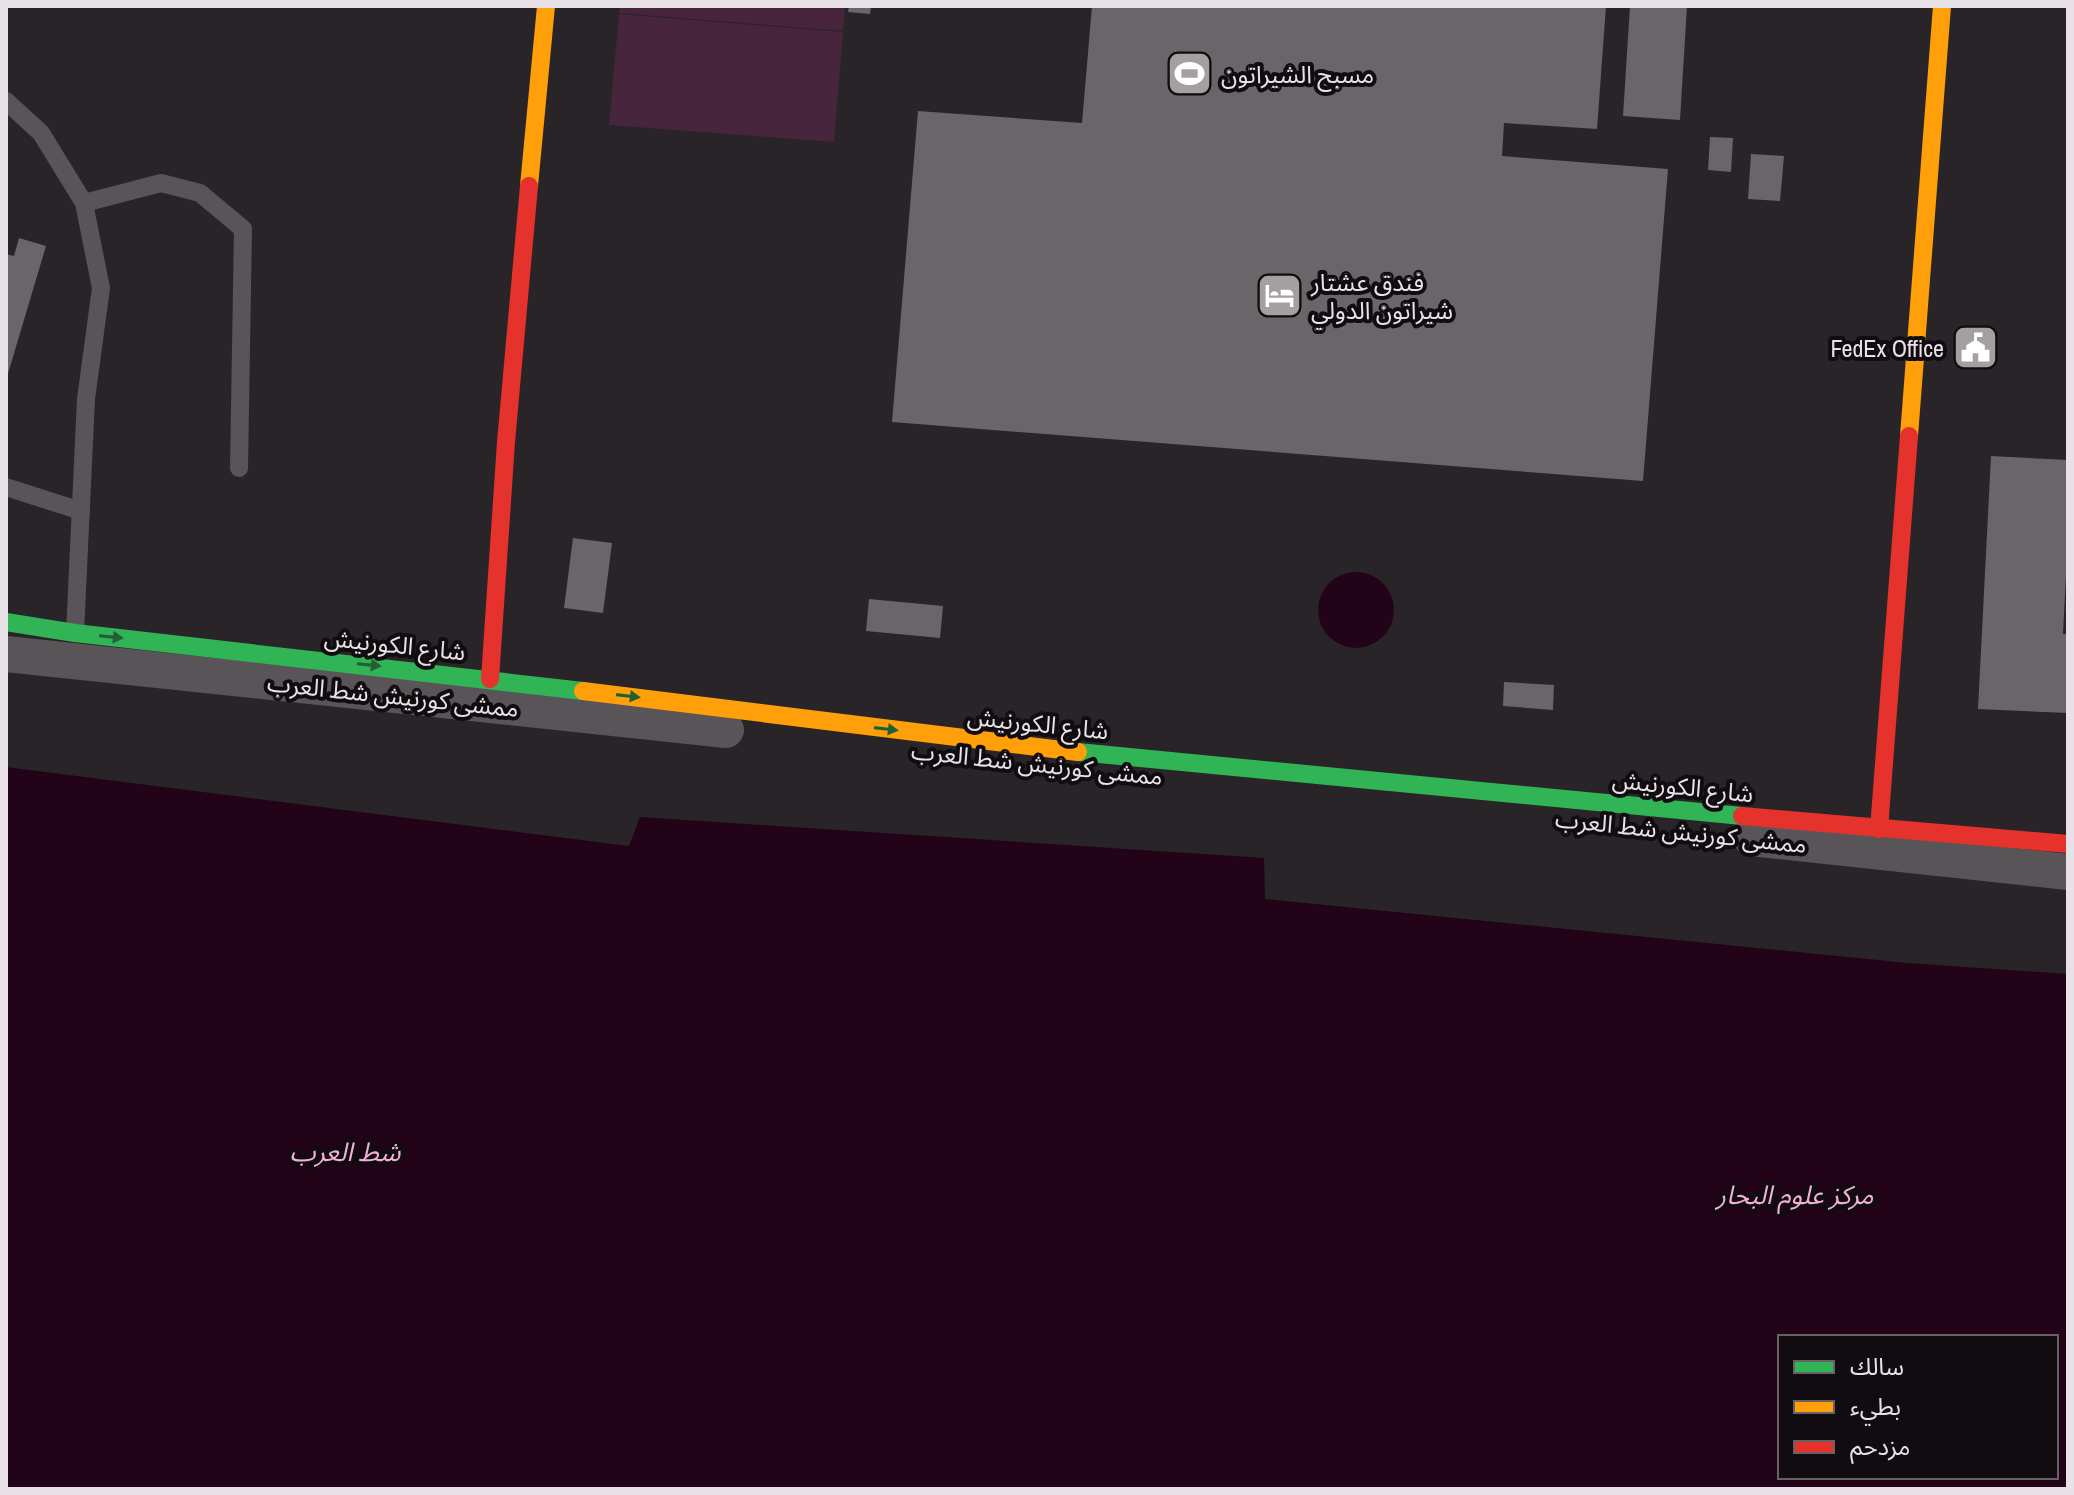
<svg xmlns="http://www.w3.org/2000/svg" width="2074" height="1495" viewBox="0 0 2074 1495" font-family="'Archivo Narrow','Noto Sans Arabic',sans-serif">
<rect width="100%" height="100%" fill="#292427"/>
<g fill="#47253c">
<polygon points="620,6 845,6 843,31 619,13"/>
<polygon points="619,14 843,32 834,142 609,125"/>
</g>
<g fill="#220318" fill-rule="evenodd">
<circle cx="1356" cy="610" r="38"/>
<path d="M 6,767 L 629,846 L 640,817 L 1264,858 L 1265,899 L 1908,963 L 2068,974 L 2068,1489 L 6,1489 ZM 1780,1337 L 2056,1337 L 2056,1477 L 1780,1477 Z"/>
</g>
<g fill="#6a6568">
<polygon points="849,6 871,6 870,14 848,12"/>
<polygon points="1092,6 1606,6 1597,129 1504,123 1502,156 1668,169 1643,481 892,422 918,111 1082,123"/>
<polygon points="1630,6 1687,6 1680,120 1623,116"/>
<polygon points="1710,137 1733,138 1731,172 1708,170"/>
<polygon points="1751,154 1784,156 1780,201 1748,199"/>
<polygon points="19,238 46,246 7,377 6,254 14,256"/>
<polygon points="1991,456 2068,460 2068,534 2063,634 2068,634 2068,713 1978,709"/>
<polygon points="573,538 612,543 603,613 564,608"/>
<polygon points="869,599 943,606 940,638 866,631"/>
<polygon points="1504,682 1554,685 1553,710 1503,706"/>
</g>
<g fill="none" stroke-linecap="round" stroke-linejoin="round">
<g stroke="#595457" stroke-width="18">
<polyline points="6,101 41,133 84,203 101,288 86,399 75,633"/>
<polyline points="84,203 161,183 200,193 243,229 239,468"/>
<polyline points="6,487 81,511"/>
</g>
<g stroke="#595457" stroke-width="36">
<polyline points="6,654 726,730"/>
<polyline points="1751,838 2068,872"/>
</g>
<g stroke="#30b455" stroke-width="18">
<polyline points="6,622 75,633 583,691"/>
<polyline points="1078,752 1742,816"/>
</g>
<g stroke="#ff9f0a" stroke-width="18">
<polyline points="529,186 546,6"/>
<polyline points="1909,436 1942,6"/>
<polyline points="583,691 1078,752"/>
</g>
<g stroke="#e5322d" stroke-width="18">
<polyline points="490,679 506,442 529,186"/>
<polyline points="1742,816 2068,844"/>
<polyline points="1879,829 1909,436"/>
</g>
</g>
<defs><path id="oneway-solid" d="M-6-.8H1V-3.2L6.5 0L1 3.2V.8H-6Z" transform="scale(2)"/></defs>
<g fill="#206032">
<use href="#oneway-solid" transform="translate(111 637) rotate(6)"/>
<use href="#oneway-solid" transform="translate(369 665) rotate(6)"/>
<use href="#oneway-solid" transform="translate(628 696) rotate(7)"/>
<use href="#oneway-solid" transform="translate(886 729) rotate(7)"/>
</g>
<defs>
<symbol id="stadium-square" viewBox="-11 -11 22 22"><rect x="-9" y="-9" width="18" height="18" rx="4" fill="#a59fa2" stroke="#110c0f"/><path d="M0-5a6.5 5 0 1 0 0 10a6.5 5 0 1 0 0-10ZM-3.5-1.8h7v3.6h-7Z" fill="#fff"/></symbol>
<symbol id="hotel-square" viewBox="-11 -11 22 22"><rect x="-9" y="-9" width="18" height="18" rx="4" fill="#a59fa2" stroke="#110c0f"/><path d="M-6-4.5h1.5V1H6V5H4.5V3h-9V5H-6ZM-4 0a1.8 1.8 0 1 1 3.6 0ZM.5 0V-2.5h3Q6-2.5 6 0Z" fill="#fff"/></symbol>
<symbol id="civic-square" viewBox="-11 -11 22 22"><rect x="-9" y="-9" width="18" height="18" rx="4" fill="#a59fa2" stroke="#110c0f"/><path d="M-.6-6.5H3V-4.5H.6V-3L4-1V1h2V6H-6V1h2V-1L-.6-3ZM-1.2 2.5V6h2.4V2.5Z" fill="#fff"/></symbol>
</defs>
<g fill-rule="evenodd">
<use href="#stadium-square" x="1164" y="48" width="51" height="51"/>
<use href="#hotel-square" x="1254" y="270" width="51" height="51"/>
<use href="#civic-square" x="1950" y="322" width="51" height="51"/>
</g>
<g text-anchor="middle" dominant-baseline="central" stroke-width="8" stroke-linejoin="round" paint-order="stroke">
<g font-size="24" fill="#e8e1e5" stroke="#110c0f" text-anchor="start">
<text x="1221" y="74">مسبح الشيراتون</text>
<text x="1311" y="282">فندق عشتار<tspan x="1311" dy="28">شيراتون الدولي</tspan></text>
<text x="1944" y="348" text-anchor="end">FedEx Office</text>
</g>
<g font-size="24" fill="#e8e1e5" stroke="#110c0f">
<text transform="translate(395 644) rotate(6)">شارع الكورنيش</text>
<text transform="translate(393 695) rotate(6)">ممشى كورنيش شط العرب</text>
<text transform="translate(1038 723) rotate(6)">شارع الكورنيش</text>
<text transform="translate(1037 763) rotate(6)">ممشى كورنيش شط العرب</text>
<text transform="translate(1683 786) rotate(6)">شارع الكورنيش</text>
<text transform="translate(1681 831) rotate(6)">ممشى كورنيش شط العرب</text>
</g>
<g font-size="26" font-style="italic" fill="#f5adda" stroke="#110c0f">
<text x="345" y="1151">شط العرب</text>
<text x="1795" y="1194">مركز علوم البحار</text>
</g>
</g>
<rect width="2074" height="1495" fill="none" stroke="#e8e1e5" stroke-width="16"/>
<rect x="1778" y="1335" width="280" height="144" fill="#110c0f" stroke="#676165" stroke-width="2"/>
<rect x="1794" y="1361" width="40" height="12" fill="#30b455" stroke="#676165" stroke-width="2"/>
<text x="1850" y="1375" font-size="24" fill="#e8e1e5">سالك</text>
<rect x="1794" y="1401" width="40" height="12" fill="#ff9f0a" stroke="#676165" stroke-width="2"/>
<text x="1850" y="1415" font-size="24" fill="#e8e1e5">بطيء</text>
<rect x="1794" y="1441" width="40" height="12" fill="#e5322d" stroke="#676165" stroke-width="2"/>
<text x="1850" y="1455" font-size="24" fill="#e8e1e5">مزدحم</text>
</svg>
